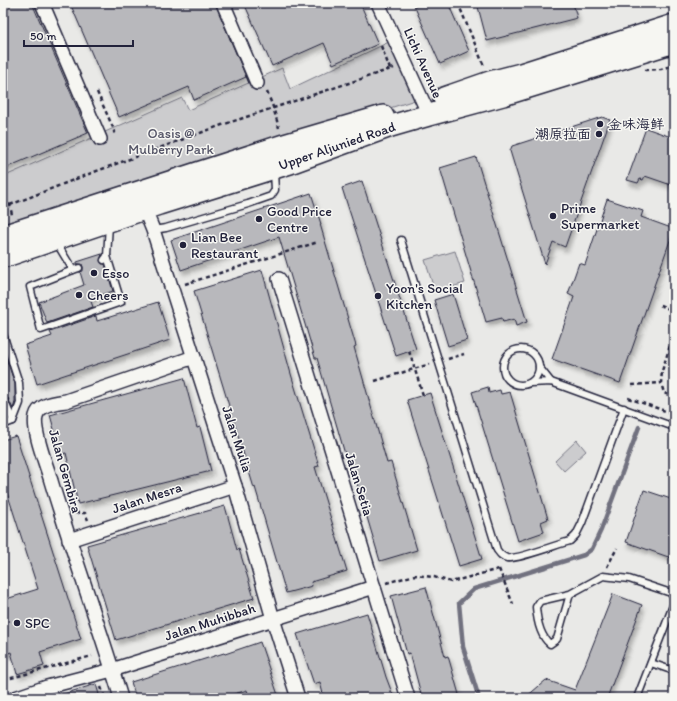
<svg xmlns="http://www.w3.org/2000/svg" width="677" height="701" viewBox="0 0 677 701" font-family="Itim,'LXGW WenKai TC',sans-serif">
<defs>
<filter id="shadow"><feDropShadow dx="2.5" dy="4.5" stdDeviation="2" flood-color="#0004"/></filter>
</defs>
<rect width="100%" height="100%" fill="#e9e9e7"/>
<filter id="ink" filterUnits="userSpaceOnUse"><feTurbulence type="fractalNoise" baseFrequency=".025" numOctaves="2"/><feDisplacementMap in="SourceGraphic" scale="8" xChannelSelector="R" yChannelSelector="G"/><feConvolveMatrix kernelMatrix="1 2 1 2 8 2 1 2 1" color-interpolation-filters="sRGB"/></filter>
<g filter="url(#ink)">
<g fill="#ccccce" stroke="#777784">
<polygon points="393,40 418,99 3,232 3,177 182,98 188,110 282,68 290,89"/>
<polygon points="455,251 465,283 435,292 425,260"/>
<polygon points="577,440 586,451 564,471 555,461"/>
</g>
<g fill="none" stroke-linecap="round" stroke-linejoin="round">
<polyline stroke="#71717f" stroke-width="4.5" points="479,698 463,647 459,603 474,589 584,555 592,549 601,530 639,427"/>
</g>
<g fill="#b8b8bc" stroke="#22223b" filter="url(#shadow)">
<polygon points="3,3 32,3 88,133 3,169"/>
<polygon points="70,3 215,3 246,77 194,100 189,87 119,117"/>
<polygon points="244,3 360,3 378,44 333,64 324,43 272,66"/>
<polygon points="413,3 448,3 469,51 440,64"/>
<polygon points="477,3 573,3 577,18 487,41"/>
<polygon points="602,117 610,120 565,247 553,242 545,264 510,151 512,146"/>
<polygon points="646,128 674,138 674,186 645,176 643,180 640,179 638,183 627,180"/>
<polygon points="476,157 527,322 516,326 514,319 503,322 502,318 486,322 440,168"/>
<polygon points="362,181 416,349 396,356 342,188"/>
<polygon points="311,193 321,224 320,224 356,346 354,347 387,463 391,462 417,550 380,561 350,460 347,461 317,358 315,358 279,237 181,270 171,240"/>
<polygon points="607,199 643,211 641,217 674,229 620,383 552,359 574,297 568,294 579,263 585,265"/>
<polygon points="102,254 100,261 102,264 105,264 113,291 90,299 93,307 47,323 39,302 84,285 80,272 83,271 83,267 82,264 77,264 77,262"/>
<polygon points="262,270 291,374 319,466 315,467 347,571 311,582 312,586 286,593 255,487 254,488 194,291"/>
<polygon points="453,294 467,340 448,346 434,300"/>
<polygon points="158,302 170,340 37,384 25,345 52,336 50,332 96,316 97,321"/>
<polygon points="4,352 15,384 15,402 13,409 8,398 3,396 3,353"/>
<polygon points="184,378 197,428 200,427 211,471 78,504 66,453 61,454 50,415"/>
<polygon points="488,387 489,393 500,390 501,394 510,392 548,519 541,522 544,532 518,541 472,392"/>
<polygon points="430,393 482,559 459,566 407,400"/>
<polygon points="16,436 81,639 40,652 44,666 17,674 11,652 6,654 3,645 3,600 38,589 3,480 3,440"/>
<polygon points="644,490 674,500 674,559 626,542"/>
<polygon points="225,506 237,550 239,549 254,598 116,640 87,545"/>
<polygon points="426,587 445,657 448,656 460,698 422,698 410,653 407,654 391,596"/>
<polygon points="613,594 642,605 607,698 525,698 546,680 575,690"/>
<polygon points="367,613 386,677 394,698 324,698 320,682 314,684 297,634"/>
<polygon points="260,642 279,698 249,698 247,690 222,698 136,698 131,682 224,653 225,654"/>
<polygon points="96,684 100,698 60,698 60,695"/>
</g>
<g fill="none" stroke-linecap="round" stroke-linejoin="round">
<defs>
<g id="service">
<polyline points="153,230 166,228 248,204 271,196 275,190 274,172"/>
<path d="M 401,240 L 497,550 C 500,554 502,557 507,558 C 517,560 558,544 570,541 L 576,535 L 582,523 L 624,408"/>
<polyline points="56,242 73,270 79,268"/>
<polyline points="104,260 107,256 109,225"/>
<polyline points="73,270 30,287 41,330 121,302 107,256"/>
<polyline points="3,334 19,383 20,403 13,421 3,425"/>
<circle cx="521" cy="367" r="18"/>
<polyline points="539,367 551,382"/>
<polyline points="530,383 551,382 674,427"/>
<polyline points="3,400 4,400 13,421"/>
<path d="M 570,594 L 557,639 L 550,644 C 540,636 537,620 536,607 L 540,601 L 570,594 L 603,576 L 629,579 L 674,594"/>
<polyline points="651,663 674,671"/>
<polyline points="637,698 674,603"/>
</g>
<g id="minor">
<polyline points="42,3 100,139"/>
<polyline points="223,3 257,83"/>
<polyline points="378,3 429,115"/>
<polyline points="142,203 153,230 235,486 273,619 298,698"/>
<polyline points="279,279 408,698"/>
<polyline points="69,540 235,486"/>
<polyline points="15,698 47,687 112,670 374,587"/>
<path d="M 121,698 C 99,625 73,554 51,481 C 47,466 32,431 36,416 C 39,404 55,403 66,401 L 194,357"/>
</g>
<g id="primary">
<polyline points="444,98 490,82 521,74 674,25"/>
<polyline points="3,236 284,145 383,116"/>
<polyline points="3,257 159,204 290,163 391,126 429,115 503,95 674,42"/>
</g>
</defs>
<use href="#service" stroke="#22223b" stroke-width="9"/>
<use href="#minor" stroke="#22223b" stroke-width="16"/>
<use href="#primary" stroke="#22223b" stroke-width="24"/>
<g stroke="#22223b" stroke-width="2.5" stroke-dasharray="4 3" stroke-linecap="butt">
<polyline points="458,3 484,66"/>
<polyline points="381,46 390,69"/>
<polyline points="645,70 661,69 674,65"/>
<polyline points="97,92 115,132 111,133"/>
<polyline points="267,92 273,107 279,128"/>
<polyline points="3,200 10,205 12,215"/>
<polyline points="10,205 86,175 222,125 394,68"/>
<polyline points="185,284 318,242"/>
<polyline points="660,305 674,311"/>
<polyline points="674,333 662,371 661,383 664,393 674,397"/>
<polyline points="409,351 423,395"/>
<polyline points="448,359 464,354"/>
<polyline points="375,381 430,364"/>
<polyline points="632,385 661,383"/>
<polyline points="628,398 674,414"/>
<polyline points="75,513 85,513 88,520"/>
<polyline points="607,567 617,548"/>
<polyline points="499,569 513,604"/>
<polyline points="386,583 415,575 434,577 451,582 499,569"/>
<polyline points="3,677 4,692"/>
<polyline points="4,680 92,656"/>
<polyline points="101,687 105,698"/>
</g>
<use href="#service" stroke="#f6f6f2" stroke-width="6"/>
<use href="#minor" stroke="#f6f6f2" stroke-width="13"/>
<use href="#primary" stroke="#f6f6f2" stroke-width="21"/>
</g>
</g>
<g fill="#22223b" stroke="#f6f6f2" stroke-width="1.5">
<circle cx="600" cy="124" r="4"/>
<circle cx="599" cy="134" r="4"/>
<circle cx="553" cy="216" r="4"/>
<circle cx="259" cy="219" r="4"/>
<circle cx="183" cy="245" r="4"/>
<circle cx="94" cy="273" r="4"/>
<circle cx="79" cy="295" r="4"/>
<circle cx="378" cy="296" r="4"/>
<circle cx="17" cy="623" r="4"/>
</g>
<g text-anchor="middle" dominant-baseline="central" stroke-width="3" stroke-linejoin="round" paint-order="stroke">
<g font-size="14" fill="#22223b" stroke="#f6f6f2">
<text transform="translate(423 63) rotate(66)">Lichi Avenue</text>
<text transform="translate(337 146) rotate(-19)">Upper Aljunied Road</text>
<text transform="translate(237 439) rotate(72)">Jalan Mulia</text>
<text transform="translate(65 471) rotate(74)">Jalan Gembira</text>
<text transform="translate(359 484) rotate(73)">Jalan Setia</text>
<text transform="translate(147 498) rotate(-18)">Jalan Mesra</text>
<text transform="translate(210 622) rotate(-18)">Jalan Muhibbah</text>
</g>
<g font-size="14" fill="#22223b" stroke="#f6f6f2" text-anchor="start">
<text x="608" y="124">金味海鲜</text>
<text x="591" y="134" text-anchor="end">潮原拉面</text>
<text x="561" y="208">Prime<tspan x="561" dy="16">Supermarket</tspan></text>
<text x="267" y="211">Good Price<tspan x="267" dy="16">Centre</tspan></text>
<text x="191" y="237">Lian Bee<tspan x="191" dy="16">Restaurant</tspan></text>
<text x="102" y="273">Esso</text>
<text x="386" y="288">Yoon's Social<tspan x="386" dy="16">Kitchen</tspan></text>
<text x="87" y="295">Cheers</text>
<text x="25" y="623">SPC</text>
</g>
<g font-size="14" fill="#555567" stroke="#f6f6f2">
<text x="171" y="133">Oasis @<tspan x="171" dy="16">Mulberry Park</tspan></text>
</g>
</g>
<rect width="677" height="701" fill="none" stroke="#f6f6f2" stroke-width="16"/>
<rect x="8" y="8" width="661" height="685" fill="none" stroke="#22223b" stroke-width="1.5" filter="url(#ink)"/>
<path d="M24 40v6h109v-6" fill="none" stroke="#22223b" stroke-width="2"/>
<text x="30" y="40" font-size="12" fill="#22223b" stroke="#f6f6f2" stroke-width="3" paint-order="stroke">50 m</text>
</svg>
